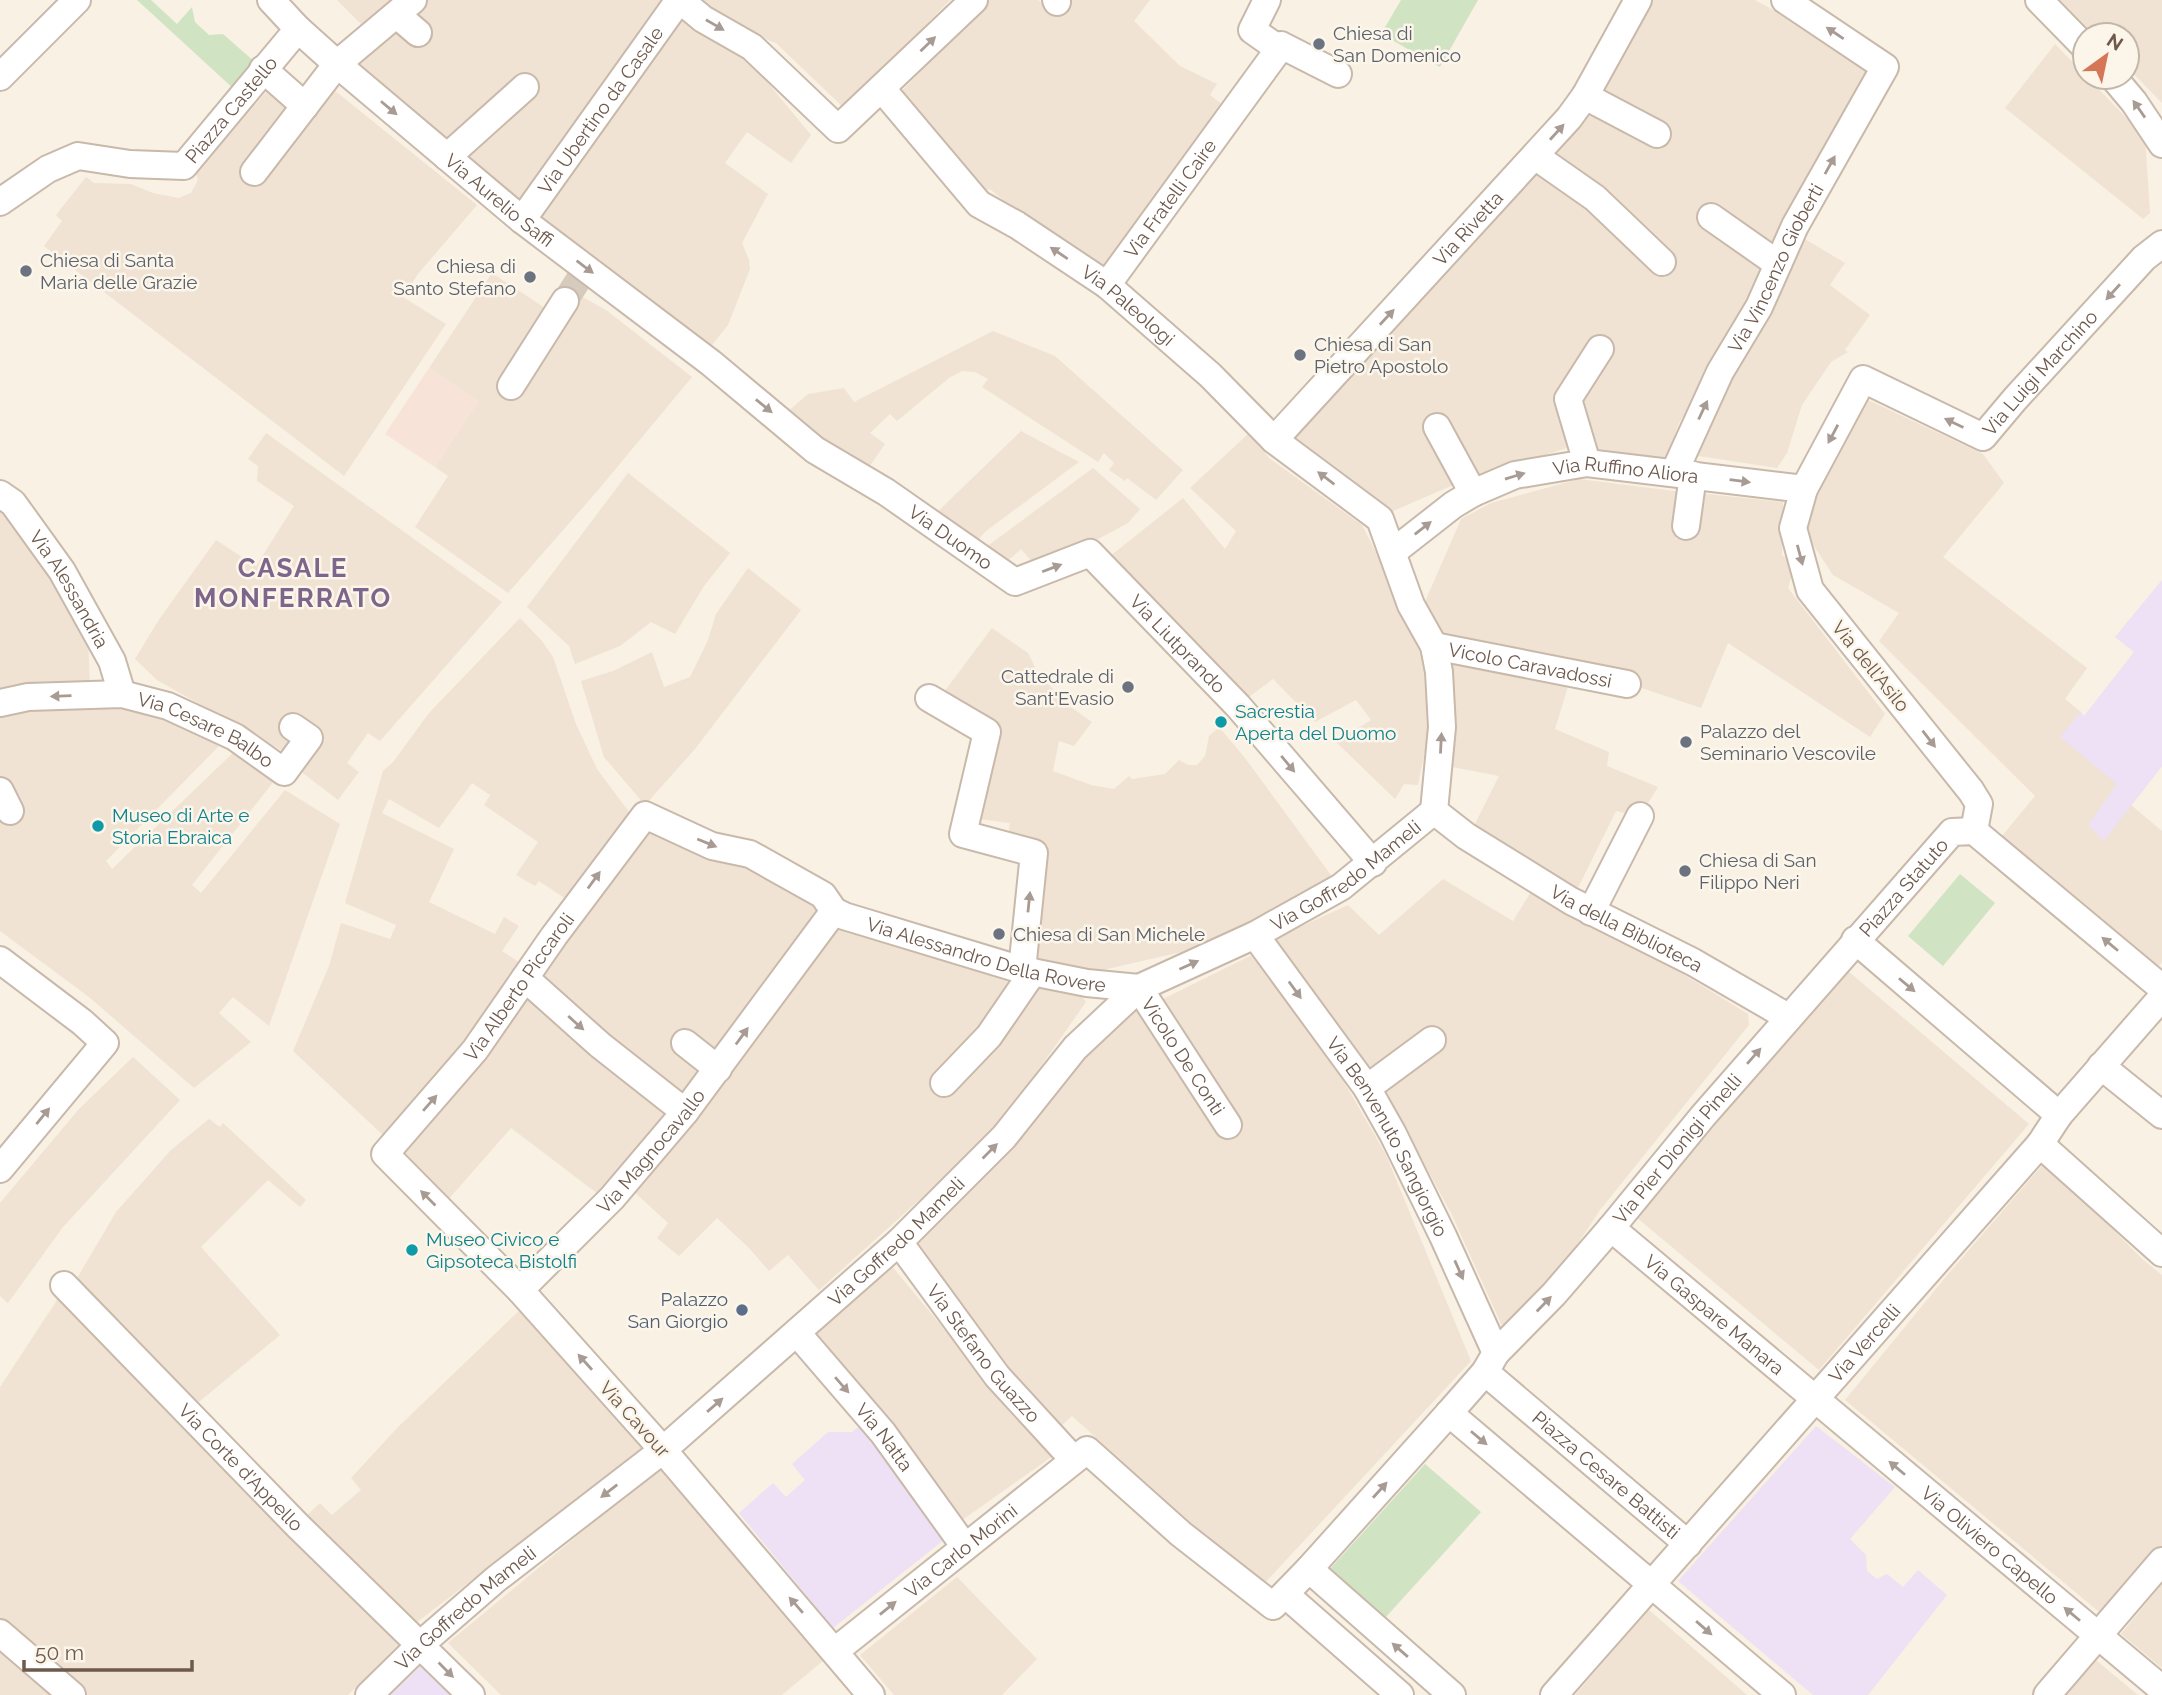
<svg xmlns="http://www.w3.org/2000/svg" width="2162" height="1695" viewBox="0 0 2162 1695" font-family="Raleway,sans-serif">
<rect width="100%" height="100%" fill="#f9f1e3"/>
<g fill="#f0e3d3">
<polygon points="337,0 394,0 364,27"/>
<polygon points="425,0 671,0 526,205 459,151 539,87 526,73 450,144 421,116 393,97 350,61"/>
<polygon points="690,0 950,0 845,109 776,43 706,15"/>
<polygon points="989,0 1038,0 1055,15 1071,0 1150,0 1134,21 1180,66 1217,84 1210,95 1224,106 1107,274 1013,209 990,189 979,193 896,97"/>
<polygon points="1646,0 1755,0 1797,23 1876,75 1833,139 1776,252 1704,207 1700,216 1767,264 1737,322 1720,348 1694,399 1679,423 1666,460 1593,448 1588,423 1573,402 1608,347 1592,345 1573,382 1569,388 1556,395 1573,446 1473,478 1443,419 1429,430 1460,482 1391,512 1294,443 1287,435 1589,107 1622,38"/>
<polygon points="2060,0 2162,0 2162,103 2127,67 2127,35 2095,35"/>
<polygon points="679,8 744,54 811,135 791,163 747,132 725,163 768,194 742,243 749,260 750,269 728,325 708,350 683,334 534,212"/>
<polygon points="2055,44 2145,137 2150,213 2143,219 2005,108"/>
<polygon points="271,86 297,110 254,180 334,90 477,205 418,274 403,297 446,324 344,476 44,246 62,221 56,215 86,177 94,183 131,184 153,193 179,198 191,193 198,180 196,174"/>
<polygon points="1800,236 1845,263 1830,285 1870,315 1845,350 1848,352 1831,362 1802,405 1787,453 1777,468 1692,455"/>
<polygon points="492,273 548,310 568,281 566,288 606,310 692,377 599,489 508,593 415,527 448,476 435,467 478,401 429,368"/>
<polygon points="993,331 1055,356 1183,470 1156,500 1127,478 1125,481 1109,470 1114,463 1104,453 1098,462 982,387 988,379 975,372 962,371 949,378 897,421 890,414 870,433 885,444 865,473 786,413 808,394 844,388 854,402"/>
<polygon points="1866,399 1983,454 2004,483 1943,557 2087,668 2065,699 2081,712 2061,737 2118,784 2089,825 2104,840 2131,805 2162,831 2162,962 2155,970 1997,842 2035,796 1879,641 1899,613 1833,575 1800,525"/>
<polygon points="1021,431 1079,462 986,531 973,545 930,519"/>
<polygon points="1250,432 1269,458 1362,525 1429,656 1431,691 1428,736 1418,785 1404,784 1395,799 1336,742 1371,720 1356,700 1315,722 1273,679 1245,700 1109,557 1183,498 1225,549 1236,531 1190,488"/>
<polygon points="266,433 502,602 380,741 368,733 347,763 359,772 338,800 295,767 288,754 157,680 135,659 158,621 216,540 256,566 294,506 257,481 258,466 248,459"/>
<polygon points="1093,468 1140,509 1128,523 1089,544 1033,563 1021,549 1003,565 982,550"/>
<polygon points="628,473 730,553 704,586 675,634 651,622 620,646 575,664 569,646 527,607"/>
<polygon points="1579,479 1682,492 1676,539 1690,539 1697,493 1783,502 1782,555 1795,564 1788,588 1885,714 1870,737 1728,643 1701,708 1636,686 1433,635 1421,611 1461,519 1491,503"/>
<polygon points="0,503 58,583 88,640 90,683 0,697"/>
<polygon points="748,568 801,610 695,749 645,805 604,757 581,681 613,671 652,652 664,687 690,677 708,640 716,614"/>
<polygon points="520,618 542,641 553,657 576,724 597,769 632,816 569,901 539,881 535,886 516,875 538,842 484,805 490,795 472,783 439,828 389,799 382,813 454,849 429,902 495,934 504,917 519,926 502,951 522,964 504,982 475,1029 386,1138 293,1051 329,966 341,923 390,939 396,925 345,903 383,771 393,762 429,713"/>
<polygon points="992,628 1028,653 1037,671 1065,703 1092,722 1074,746 1059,741 1053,771 1091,785 1114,789 1129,776 1132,779 1165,774 1179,760 1188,765 1197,765 1205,756 1209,736 1219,727 1245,758 1336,882 1206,945 1177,953 1081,975 1027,959 1035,862 1007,842 1010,823 971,818 994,729 940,697"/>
<polygon points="1450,656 1570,680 1555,729 1609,752 1607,766 1658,787 1640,816 1616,811 1574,896 1470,834 1499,776 1447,766"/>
<polygon points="131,706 168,719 220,745 106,861 112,869 238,748 278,776 192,885 201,893 285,790 340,824 269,1026 233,997 219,1013 251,1042 194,1088 89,997 0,931 0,714 29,708"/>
<polygon points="646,825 711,860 753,867 817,909 783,963 680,1095 535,981"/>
<polygon points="1443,879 1513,921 1532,890 1665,963 1748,1014 1749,1025 1600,1210 1565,1263 1502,1326 1452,1215 1381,1084 1447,1041 1435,1033 1375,1078 1276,938 1348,905 1379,935"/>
<polygon points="849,927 1014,984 932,1087 940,1096 956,1080 1034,982 1081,995 1086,1002 994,1133 819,1290 788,1255 769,1271 749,1248 717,1218 679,1256 657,1238 668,1223 631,1189 826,933"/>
<polygon points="1252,955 1339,1073 1386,1155 1471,1361 1262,1586 1072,1416 1057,1430 1039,1414 911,1244 1082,1054 1143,1001 1155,1003"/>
<polygon points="1848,971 2029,1124 1819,1370 1636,1217"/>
<polygon points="526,987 672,1110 598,1194 511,1128 446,1202 395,1156"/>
<polygon points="133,1057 180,1100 63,1227 8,1303 0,1296 0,1203 79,1109"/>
<polygon points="209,1119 220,1127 223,1123 306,1200 300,1207 268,1180 201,1247 280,1335 194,1406 73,1285 116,1212 171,1150"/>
<polygon points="2046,1161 2142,1259 2162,1275 2162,1547 2104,1616 1845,1400 1949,1273"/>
<polygon points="890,1264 979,1371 1057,1453 958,1523 809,1337"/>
<polygon points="61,1294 401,1642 348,1695 86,1695 0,1620 0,1387"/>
<polygon points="521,1309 644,1448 412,1626 301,1521 320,1503 332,1515 361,1490 351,1478 398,1427"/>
<polygon points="664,1464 824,1660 782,1695 501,1695 448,1643"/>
<polygon points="957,1577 1037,1659 1002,1695 894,1695 860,1655"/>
<polygon points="2162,1584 2162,1668 2121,1634"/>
<polygon points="1649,1610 1724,1675 1747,1695 1575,1695"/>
<polygon points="0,1643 62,1695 0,1695"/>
<polygon points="2091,1656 2138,1695 2056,1695"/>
</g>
<polygon fill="#f8e3d8" points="429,368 479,401 435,467 385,434"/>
<g fill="#eee0f5">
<polygon points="2162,580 2162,766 2104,841 2088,825 2117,784 2060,737 2081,712 2084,716 2134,652 2115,637"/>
<polygon points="862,1424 950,1535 833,1628 739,1513 773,1483 786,1497 805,1480 792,1464 828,1432 852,1432"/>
<polygon points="1816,1426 1895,1487 1850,1539 1866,1555 1867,1571 1877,1579 1887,1574 1903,1587 1918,1570 1947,1595 1868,1695 1813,1695 1678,1581"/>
<polygon points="425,1662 457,1695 391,1695"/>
</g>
<g fill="#d0e4c4">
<polygon points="137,0 151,0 177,24 192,7 195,22 209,35 223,34 257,64 236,91"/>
<polygon points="1401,0 1478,0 1440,67 1381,34"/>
<polygon points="1960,874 1995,903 1943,966 1908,936"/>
<polygon points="1425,1464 1481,1512 1385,1618 1330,1569"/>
</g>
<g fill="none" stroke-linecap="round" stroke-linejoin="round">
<polyline stroke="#d6cbbd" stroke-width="26" stroke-dasharray="26 13" stroke-linecap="butt" points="565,301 586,268"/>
<defs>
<g id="minor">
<path id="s1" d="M 271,0 L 298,29 L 337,64 L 522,220 L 711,363 L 815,450 L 886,492 L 1015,582 L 1090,553 L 1238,706 L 1373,863"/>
<polyline points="680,0 703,19 752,47 838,129 974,0"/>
<polyline points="1056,0 1057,2"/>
<polyline points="2039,0 2085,47"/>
<polyline points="397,15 418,33"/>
<polyline points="1279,49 1281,45 1338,74"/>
<polyline points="263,69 305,106"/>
<polyline points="0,77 77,0"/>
<polyline points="2113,77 2134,102 2162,144"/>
<path id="s2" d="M 882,89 L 979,204 L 1017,225 L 1107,285 L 1210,375 L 1274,440 L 1380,519 L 1411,605 L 1434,646 L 1439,672 L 1442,727 L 1434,811"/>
<polyline points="1585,96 1657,134"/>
<polyline points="1535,156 1595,198 1662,262"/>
<polyline points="447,157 525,87"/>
<polyline points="254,172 337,64 413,0"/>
<path id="s3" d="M 0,202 L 48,169 L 78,156 L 130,164 L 184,166 L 298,29"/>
<polyline points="1711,217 1778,264"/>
<path id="s4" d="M 522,220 L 679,0"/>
<path id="s5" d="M 1107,285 L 1279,49 L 1252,30 L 1267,0"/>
<polyline points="511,386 565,301"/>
<polyline points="1437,427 1473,493"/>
<path id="s6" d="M 1274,440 L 1569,118 L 1585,96 L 1638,0"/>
<polyline points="1587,463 1568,399 1600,349"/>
<path id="s7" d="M 1674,473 L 1720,372 L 1759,307 L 1795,226 L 1885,67 L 1785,0"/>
<path id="s8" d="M 0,494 L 13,503 L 62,571 L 112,661 L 122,694"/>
<polyline points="1686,526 1693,475"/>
<path id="s9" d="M 1393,552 L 1453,505 L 1473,493 L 1515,475 L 1587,463 L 1804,489"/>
<path id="s10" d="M 1434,646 L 1627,684"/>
<polyline points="929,698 987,732 963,834 1034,853 1022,970"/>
<path id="s11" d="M 0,703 L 28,697 L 122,694 L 168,706 L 235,737 L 284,772 L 309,738 L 293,727"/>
<polyline points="0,791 10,811"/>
<path id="s12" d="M 1434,811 L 1466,836 L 1571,901 L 1693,962 L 1788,1017"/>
<path id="s13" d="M 1974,831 L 1979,804 L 1971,791 L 1810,590 L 1793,528 L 1804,489 L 1863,379 L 1983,437 L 2015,399 L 2144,258 L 2162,244"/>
<polyline points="1591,912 1640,816"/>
<path id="s14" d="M 1255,935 L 1367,1088 L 1393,1134 L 1443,1236 L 1496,1353"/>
<polyline points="1855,940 2059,1115"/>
<polyline points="0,960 82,1022 105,1043 0,1169"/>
<polyline points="525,978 600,1045 685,1112"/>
<polyline points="685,1043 718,1069"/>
<polyline points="2101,1066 2162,1115"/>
<polyline points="944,1083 989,1036 1033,972"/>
<polyline points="1367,1088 1432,1040"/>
<polyline points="2040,1144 2162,1253"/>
<path id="s15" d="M 1611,1228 L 2162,1689"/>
<path id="s16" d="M 899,1242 L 997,1376 L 1074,1460"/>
<path id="s17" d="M 64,1285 L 298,1526 L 471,1695"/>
<path id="s18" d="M 520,1290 L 612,1198 L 685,1112 L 834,911"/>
<path id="s19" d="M 797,1333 L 883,1433 L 965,1547"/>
<path id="s20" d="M 1485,1372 L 1688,1544"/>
<polyline points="1449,1413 1309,1569 1452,1695"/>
<polyline points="1286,1595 1400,1695"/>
<polyline points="0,1633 72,1695"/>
<path id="s21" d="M 835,1651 L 1087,1450 L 1181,1534 L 1273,1606 L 1309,1569"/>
<path id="s22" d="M 369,1695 L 421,1644 L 496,1579 L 663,1450 L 899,1242 L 1004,1137 L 1075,1048 L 1139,988 L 1255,935 L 1341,887 L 1434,811"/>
<path id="s23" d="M 871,1695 L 663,1450 L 520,1290 L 385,1154 L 475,1050 L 554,936 L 645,815 L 712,846 L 750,854 L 823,895 L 834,911 L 844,916 L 1022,970 L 1087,983 L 1139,988 L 1228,1125"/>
<path id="s24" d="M 1554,1695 L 2040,1144 L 2059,1115 L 2162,997"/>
<path id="s25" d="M 1782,1695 L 1449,1413 L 1485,1372 L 1496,1353 L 1554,1294 L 1611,1228 L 1703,1116 L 1952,832 L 1974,831 L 2162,988"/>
<polyline points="2047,1695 2162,1561"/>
</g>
</defs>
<use href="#minor" stroke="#c8b9ab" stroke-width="30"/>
<use href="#minor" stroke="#fff" stroke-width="26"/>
</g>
<defs><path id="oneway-solid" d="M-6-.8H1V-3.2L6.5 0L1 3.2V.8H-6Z" transform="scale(1.75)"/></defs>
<g fill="#a89b94">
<use href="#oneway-solid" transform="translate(715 25) rotate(30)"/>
<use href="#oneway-solid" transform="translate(1835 33) rotate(-146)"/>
<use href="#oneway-solid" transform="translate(928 44) rotate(-44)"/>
<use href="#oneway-solid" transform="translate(389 108) rotate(40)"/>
<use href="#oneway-solid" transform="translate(2139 109) rotate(-125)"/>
<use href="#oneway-solid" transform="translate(1557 132) rotate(-48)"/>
<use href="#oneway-solid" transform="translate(1830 165) rotate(-61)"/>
<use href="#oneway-solid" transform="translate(1059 253) rotate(-146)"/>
<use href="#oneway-solid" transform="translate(585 267) rotate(37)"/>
<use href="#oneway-solid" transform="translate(2113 292) rotate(132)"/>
<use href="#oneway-solid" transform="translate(1387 317) rotate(-47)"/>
<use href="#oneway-solid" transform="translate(764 406) rotate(39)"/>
<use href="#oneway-solid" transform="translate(1703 410) rotate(-65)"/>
<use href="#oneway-solid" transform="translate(1954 423) rotate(-154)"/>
<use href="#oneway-solid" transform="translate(1833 434) rotate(118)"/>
<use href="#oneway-solid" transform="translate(1515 476) rotate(-17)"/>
<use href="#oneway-solid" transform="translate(1326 478) rotate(-143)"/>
<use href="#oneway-solid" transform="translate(1740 481) rotate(7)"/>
<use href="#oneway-solid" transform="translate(1423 528) rotate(-38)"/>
<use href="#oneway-solid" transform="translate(1800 555) rotate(75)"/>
<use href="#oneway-solid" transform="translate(1052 568) rotate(-21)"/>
<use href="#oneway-solid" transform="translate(61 696) rotate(178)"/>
<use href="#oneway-solid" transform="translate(1929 739) rotate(52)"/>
<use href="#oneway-solid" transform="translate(1441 743) rotate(-87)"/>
<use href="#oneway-solid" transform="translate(1288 764) rotate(50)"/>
<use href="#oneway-solid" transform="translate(707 843) rotate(22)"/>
<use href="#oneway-solid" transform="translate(594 880) rotate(-54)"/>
<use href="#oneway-solid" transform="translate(1029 902) rotate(-84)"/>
<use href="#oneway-solid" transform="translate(2110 944) rotate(-140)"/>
<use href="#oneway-solid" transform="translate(1189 965) rotate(-24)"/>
<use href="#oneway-solid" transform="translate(1907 985) rotate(40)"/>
<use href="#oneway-solid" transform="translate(1295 990) rotate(54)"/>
<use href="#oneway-solid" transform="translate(576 1023) rotate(42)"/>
<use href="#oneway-solid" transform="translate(742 1036) rotate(-54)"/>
<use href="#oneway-solid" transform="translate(1754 1056) rotate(-49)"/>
<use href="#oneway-solid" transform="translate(430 1103) rotate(-49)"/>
<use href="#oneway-solid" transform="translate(43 1116) rotate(-51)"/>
<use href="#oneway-solid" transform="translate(990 1151) rotate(-45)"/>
<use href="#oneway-solid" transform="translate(428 1198) rotate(-135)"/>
<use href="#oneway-solid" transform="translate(1459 1270) rotate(66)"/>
<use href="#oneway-solid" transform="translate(1544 1304) rotate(-46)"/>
<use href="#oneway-solid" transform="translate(585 1362) rotate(-132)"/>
<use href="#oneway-solid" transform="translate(842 1385) rotate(49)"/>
<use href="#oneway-solid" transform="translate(715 1405) rotate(-41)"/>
<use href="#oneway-solid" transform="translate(1479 1438) rotate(40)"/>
<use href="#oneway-solid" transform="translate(1897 1468) rotate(-140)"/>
<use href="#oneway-solid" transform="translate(1380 1490) rotate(-48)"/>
<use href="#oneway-solid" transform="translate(609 1491) rotate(142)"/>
<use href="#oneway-solid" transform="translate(796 1605) rotate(-131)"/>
<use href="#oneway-solid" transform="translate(888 1608) rotate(-39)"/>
<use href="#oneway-solid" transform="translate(2072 1614) rotate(-140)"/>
<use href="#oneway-solid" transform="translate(1704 1628) rotate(41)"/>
<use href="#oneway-solid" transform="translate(1400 1650) rotate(-139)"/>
<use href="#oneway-solid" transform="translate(446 1670) rotate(45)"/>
</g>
<g fill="#6b7280" stroke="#fcf5e9" stroke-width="2.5">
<circle cx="1319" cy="44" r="7"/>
<circle cx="26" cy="271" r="7"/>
<circle cx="530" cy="277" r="7"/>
<circle cx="1300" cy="355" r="7"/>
<circle cx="1128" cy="687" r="7"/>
<circle cx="1686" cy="742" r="7"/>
<circle cx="1685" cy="871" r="7"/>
<circle cx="999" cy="934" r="7"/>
</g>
<g fill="#0f9aa8" stroke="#fcf5e9" stroke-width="2.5">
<circle cx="1221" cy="722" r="7"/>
<circle cx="98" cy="826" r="7"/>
<circle cx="412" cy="1250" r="7"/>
</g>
<circle fill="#5c6f8a" stroke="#fcf5e9" stroke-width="2.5" cx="742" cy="1310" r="7"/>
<g text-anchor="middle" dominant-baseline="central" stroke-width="5" stroke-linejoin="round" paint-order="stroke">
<g font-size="19" fill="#5b616d" stroke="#fcf5e9" text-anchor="start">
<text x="1333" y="33">Chiesa di<tspan x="1333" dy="22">San Domenico</tspan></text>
<text x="40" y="260">Chiesa di Santa<tspan x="40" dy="22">Maria delle Grazie</tspan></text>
<text x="516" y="266" text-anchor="end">Chiesa di<tspan x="516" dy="22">Santo Stefano</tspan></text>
<text x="1314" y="344">Chiesa di San<tspan x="1314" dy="22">Pietro Apostolo</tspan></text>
<text x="1114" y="676" text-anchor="end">Cattedrale di<tspan x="1114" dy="22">Sant'Evasio</tspan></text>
<text x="1700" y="731">Palazzo del<tspan x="1700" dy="22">Seminario Vescovile</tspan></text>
<text x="1699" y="860">Chiesa di San<tspan x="1699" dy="22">Filippo Neri</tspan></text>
<text x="1013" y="934">Chiesa di San Michele</text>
</g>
<g font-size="19" fill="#6e594c" stroke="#fcf5e9">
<text stroke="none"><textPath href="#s3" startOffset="271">Piazza Castello</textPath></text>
<text stroke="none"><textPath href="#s4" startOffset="135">Via Ubertino da Casale</textPath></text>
<text stroke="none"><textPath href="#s5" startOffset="107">Via Fratelli Caire</textPath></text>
<text stroke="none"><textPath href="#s1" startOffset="304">Via Aurelio Saffi</textPath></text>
<text stroke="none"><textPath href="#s6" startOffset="287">Via Rivetta</textPath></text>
<text stroke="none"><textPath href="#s7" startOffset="229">Via Vincenzo Gioberti</textPath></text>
<text stroke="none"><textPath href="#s2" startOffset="331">Via Paleologi</textPath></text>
<text stroke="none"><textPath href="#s13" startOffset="749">Via Luigi Marchino</textPath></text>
<text stroke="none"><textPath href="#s9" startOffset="257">Via Ruffino Aliora</textPath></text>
<text stroke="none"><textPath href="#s1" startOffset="868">Via Duomo</textPath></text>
<text stroke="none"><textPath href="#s8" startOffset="119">Via Alessandria</textPath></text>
<text stroke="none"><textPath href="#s1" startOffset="1153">Via Liutprando</textPath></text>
<text stroke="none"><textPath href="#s10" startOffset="98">Vicolo Caravadossi</textPath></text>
<text transform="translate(1871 666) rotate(51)">Via dell'Asilo</text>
<text stroke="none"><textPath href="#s11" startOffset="214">Via Cesare Balbo</textPath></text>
<text stroke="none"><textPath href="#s22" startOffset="1284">Via Goffredo Mameli</textPath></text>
<text stroke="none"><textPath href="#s25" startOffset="1132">Piazza Statuto</textPath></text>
<text stroke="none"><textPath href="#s12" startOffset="226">Via della Biblioteca</textPath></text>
<text stroke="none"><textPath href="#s23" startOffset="1530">Via Alessandro Della Rovere</textPath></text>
<text stroke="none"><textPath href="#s23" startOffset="942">Via Alberto Piccaroli</textPath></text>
<text stroke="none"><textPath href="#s23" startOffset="1768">Vicolo De Conti</textPath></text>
<text stroke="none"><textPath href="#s14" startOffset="242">Via Benvenuto Sangiorgio</textPath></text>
<text stroke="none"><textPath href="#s25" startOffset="786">Via Pier Dionigi Pinelli</textPath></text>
<text stroke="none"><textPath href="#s18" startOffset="191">Via Magnocavallo</textPath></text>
<text stroke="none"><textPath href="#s22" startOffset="696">Via Goffredo Mameli</textPath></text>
<text stroke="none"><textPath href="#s15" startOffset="135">Via Gaspare Manara</textPath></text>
<text stroke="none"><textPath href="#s24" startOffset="469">Via Vercelli</textPath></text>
<text stroke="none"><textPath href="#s16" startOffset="140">Via Stefano Guazzo</textPath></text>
<text transform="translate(635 1419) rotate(48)">Via Cavour</text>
<text stroke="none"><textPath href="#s19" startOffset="136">Via Natta</textPath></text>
<text stroke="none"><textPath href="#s17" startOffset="254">Via Corte d'Appello</textPath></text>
<text stroke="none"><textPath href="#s20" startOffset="159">Piazza Cesare Battisti</textPath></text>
<text stroke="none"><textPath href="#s15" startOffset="494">Via Oliviero Capello</textPath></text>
<text stroke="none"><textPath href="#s21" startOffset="161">Via Carlo Morini</textPath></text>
<text stroke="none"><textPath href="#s22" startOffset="130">Via Goffredo Mameli</textPath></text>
</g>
<g font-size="19" fill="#0d838f" stroke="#fcf5e9" text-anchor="start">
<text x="1235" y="711">Sacrestia<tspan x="1235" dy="22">Aperta del Duomo</tspan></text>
<text x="112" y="815">Museo di Arte e<tspan x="112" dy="22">Storia Ebraica</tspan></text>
<text x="426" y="1239">Museo Civico e<tspan x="426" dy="22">Gipsoteca Bistolfi</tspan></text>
</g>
<g font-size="19" fill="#4e5e75" stroke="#fcf5e9" text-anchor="end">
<text x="728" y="1299">Palazzo<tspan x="728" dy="22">San Giorgio</tspan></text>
</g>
<g font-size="26" font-weight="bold" letter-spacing="2" fill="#7e658b" stroke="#fcf5e9">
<text x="293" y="568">CASALE<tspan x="293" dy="30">MONFERRATO</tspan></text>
</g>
</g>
<g transform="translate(2106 56) rotate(33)"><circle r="33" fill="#fcf5e9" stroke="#c3b7aa" stroke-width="2"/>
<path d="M0-5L12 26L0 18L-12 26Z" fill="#d57656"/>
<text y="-10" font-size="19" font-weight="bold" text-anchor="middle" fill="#6e594c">N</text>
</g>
<path d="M24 1660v10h168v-10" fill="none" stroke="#6e594c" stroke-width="3.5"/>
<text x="35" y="1660" font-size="21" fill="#6e594c" stroke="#fcf5e9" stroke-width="5" paint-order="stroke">50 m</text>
</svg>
